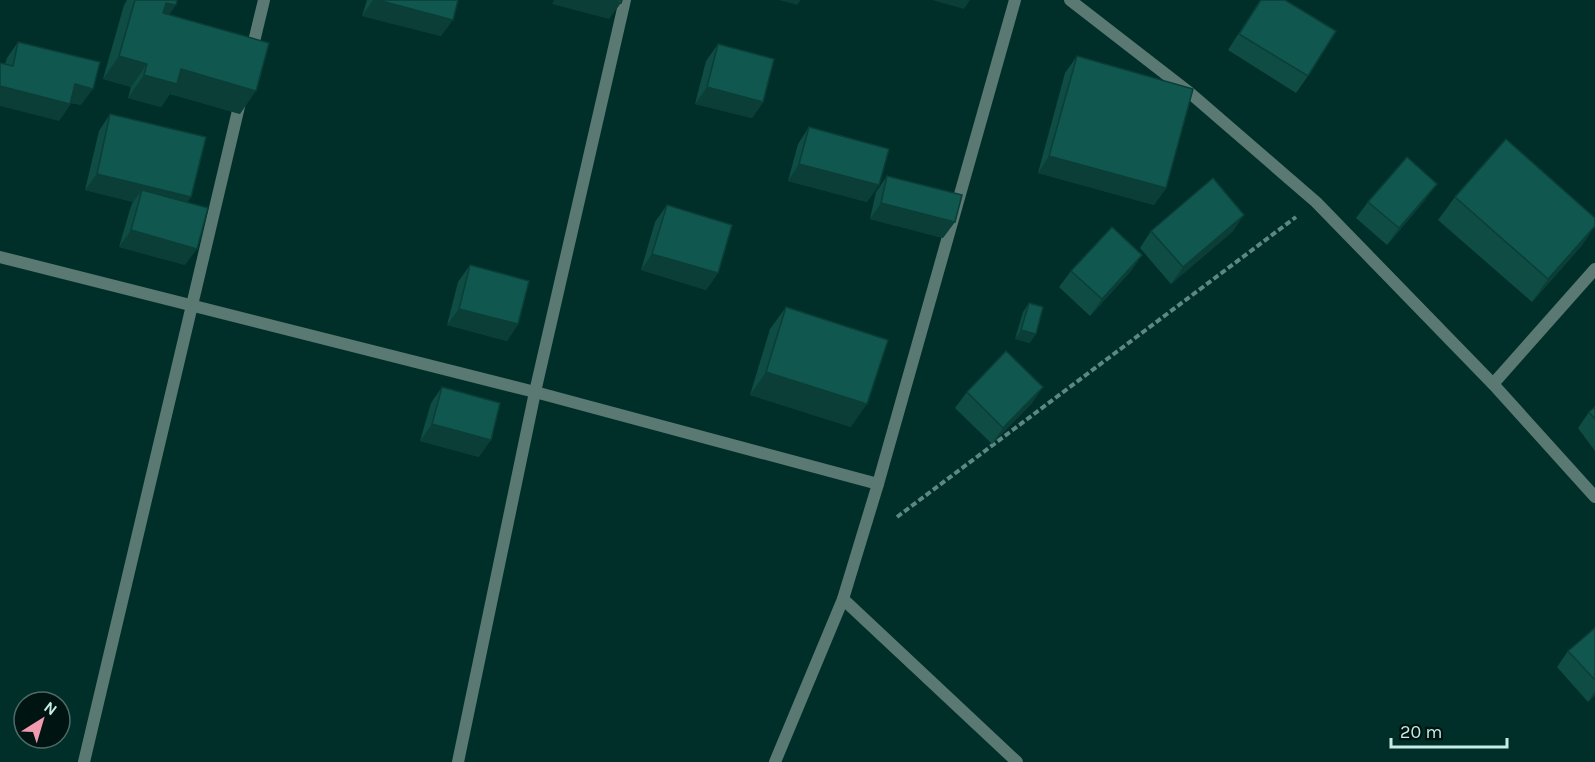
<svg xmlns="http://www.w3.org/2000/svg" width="1595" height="762" viewBox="0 0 1595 762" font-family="Karla,sans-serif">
<rect width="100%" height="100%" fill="#002f2a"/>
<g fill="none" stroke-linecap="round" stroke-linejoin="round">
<polyline stroke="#5c8882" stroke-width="4" stroke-dasharray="6 3" stroke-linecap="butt" points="897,517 1296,217"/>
<g stroke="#5a7973" stroke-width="12">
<polyline points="1070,0 1190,93 1316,202 1493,384 1595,497"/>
<polyline points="251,54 264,0"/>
<polyline points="0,257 535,392 878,484"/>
<polyline points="1493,384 1595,269"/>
<polyline points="843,599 1017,762"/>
<polyline points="84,762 241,98"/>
<polyline points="458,762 535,392 625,0"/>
<polyline points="775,762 843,599 878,484 1015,0"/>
</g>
</g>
<g fill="#0e4c44">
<polygon points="127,0 177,0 169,15 240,114 170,94 161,107 128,98 131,87 103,79 124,5"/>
<polygon points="367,0 458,0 441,36 362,16"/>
<polygon points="1260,0 1285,0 1308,76 1296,93 1228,50"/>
<polygon points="18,42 81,105 71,103 59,121 5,64 7,58"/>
<polygon points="718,44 763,102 752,118 695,104 706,61"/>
<polygon points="1077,56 1166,188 1154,205 1038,173 1065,73"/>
<polygon points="110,114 188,202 185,265 119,247 131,206 133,202 85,190 99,131"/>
<polygon points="809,127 879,185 867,202 788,181 798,144"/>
<polygon points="887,176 943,238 870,219 876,192"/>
<polygon points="1455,197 1583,244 1532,302 1438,220"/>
<polygon points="1425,200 1387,245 1356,218 1368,202"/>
<polygon points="667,205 718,273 706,290 641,270 655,222"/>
<polygon points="1151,231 1233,231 1171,284 1140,248"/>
<polygon points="1142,255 1130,272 1090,316 1059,287 1071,271"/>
<polygon points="470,265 518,324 507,341 447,325 458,282"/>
<polygon points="1029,303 1030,343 1015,339 1023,312"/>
<polygon points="786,307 851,427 750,395 770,329"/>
<polygon points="442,387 479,457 420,441 431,403"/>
<polygon points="1043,387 1031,404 992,444 955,408 967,392"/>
<polygon points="1595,407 1595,451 1578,428 1589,412"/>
<polygon points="1595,628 1595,695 1588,702 1557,667 1568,651"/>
</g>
<g fill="#0b3e37">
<polygon points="373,0 378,0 453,20 441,36 362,16"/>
<polygon points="554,0 612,0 621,3 609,19 552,4"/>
<polygon points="779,0 801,0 797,5"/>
<polygon points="932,0 970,0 964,9"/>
<polygon points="166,3 176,5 160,28"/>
<polygon points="119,56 147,64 131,87 103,79"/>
<polygon points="181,69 256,91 240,114 170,94 161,107 128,98 144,75"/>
<polygon points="75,84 93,89 81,105 63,101"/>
<polygon points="0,86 70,104 59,121 0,106"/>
<polygon points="707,87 763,102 752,118 695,104"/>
<polygon points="1049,156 1166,188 1154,205 1038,173"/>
<polygon points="799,164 879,185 867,202 788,181"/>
<polygon points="97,174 191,197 180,214 142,190 133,202 85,190"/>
<polygon points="1437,184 1425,200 1387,245 1399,228"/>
<polygon points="881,203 955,222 943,238 870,219"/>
<polygon points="1244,215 1233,231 1171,284 1183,267"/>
<polygon points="1595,226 1583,244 1532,302 1548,279"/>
<polygon points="131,230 197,249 185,265 119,247"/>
<polygon points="652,254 718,273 706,290 641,270"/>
<polygon points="1142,255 1130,272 1090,316 1102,299"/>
<polygon points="459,309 518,324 507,341 447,325"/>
<polygon points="1021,330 1036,334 1030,343 1015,339"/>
<polygon points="766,372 867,404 851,427 750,395"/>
<polygon points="1043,387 1031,404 992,444 1003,428"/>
<polygon points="432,424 491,440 479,457 420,441"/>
<polygon points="1595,691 1595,695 1588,702"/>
</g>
<g fill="#10584f" stroke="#0b3e37" stroke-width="1.5">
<polygon points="135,0 177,0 176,5 166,3 163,13 269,43 256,91 181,69 177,84 144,75 147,64 119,56"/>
<polygon points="378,0 458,0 453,20"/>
<polygon points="612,0 622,0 621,3"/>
<polygon points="1261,0 1285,0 1336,31 1308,76 1239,34"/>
<polygon points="18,42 100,62 93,89 75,84 70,104 0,86 0,63 13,66"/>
<polygon points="718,44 774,59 763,102 707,87"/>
<polygon points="1077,56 1193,89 1166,188 1049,156"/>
<polygon points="110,114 206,137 191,197 97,174"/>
<polygon points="809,127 889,149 879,185 799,164"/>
<polygon points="1506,139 1595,218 1595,226 1548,279 1455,197"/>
<polygon points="1407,157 1437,184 1399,228 1368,202"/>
<polygon points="887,176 962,195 955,222 881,203"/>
<polygon points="1213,178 1244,215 1183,267 1151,231"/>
<polygon points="142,190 208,208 197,249 131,230"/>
<polygon points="667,205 732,225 718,273 652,254"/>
<polygon points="1112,227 1142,255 1102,299 1071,271"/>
<polygon points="470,265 529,281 518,324 459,309"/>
<polygon points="1029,303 1043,307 1036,334 1021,330"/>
<polygon points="786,307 888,340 867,404 766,372"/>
<polygon points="1006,351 1043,387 1003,428 967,392"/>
<polygon points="442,387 500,403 491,440 432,424"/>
<polygon points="1595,407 1595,419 1589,412"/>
<polygon points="1595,628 1595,680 1568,651"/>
</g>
<g transform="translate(42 720) rotate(37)"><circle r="28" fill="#001512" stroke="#4f6b67" stroke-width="1.5"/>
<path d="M0-4.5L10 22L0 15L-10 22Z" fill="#f29ab0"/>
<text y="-9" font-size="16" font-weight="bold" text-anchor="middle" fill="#c5ede6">N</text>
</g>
<path d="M1391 738v9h116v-9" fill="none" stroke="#c5ede6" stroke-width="3"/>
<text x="1400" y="738" font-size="18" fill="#c5ede6" stroke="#001512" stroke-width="4.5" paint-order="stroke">20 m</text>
</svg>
